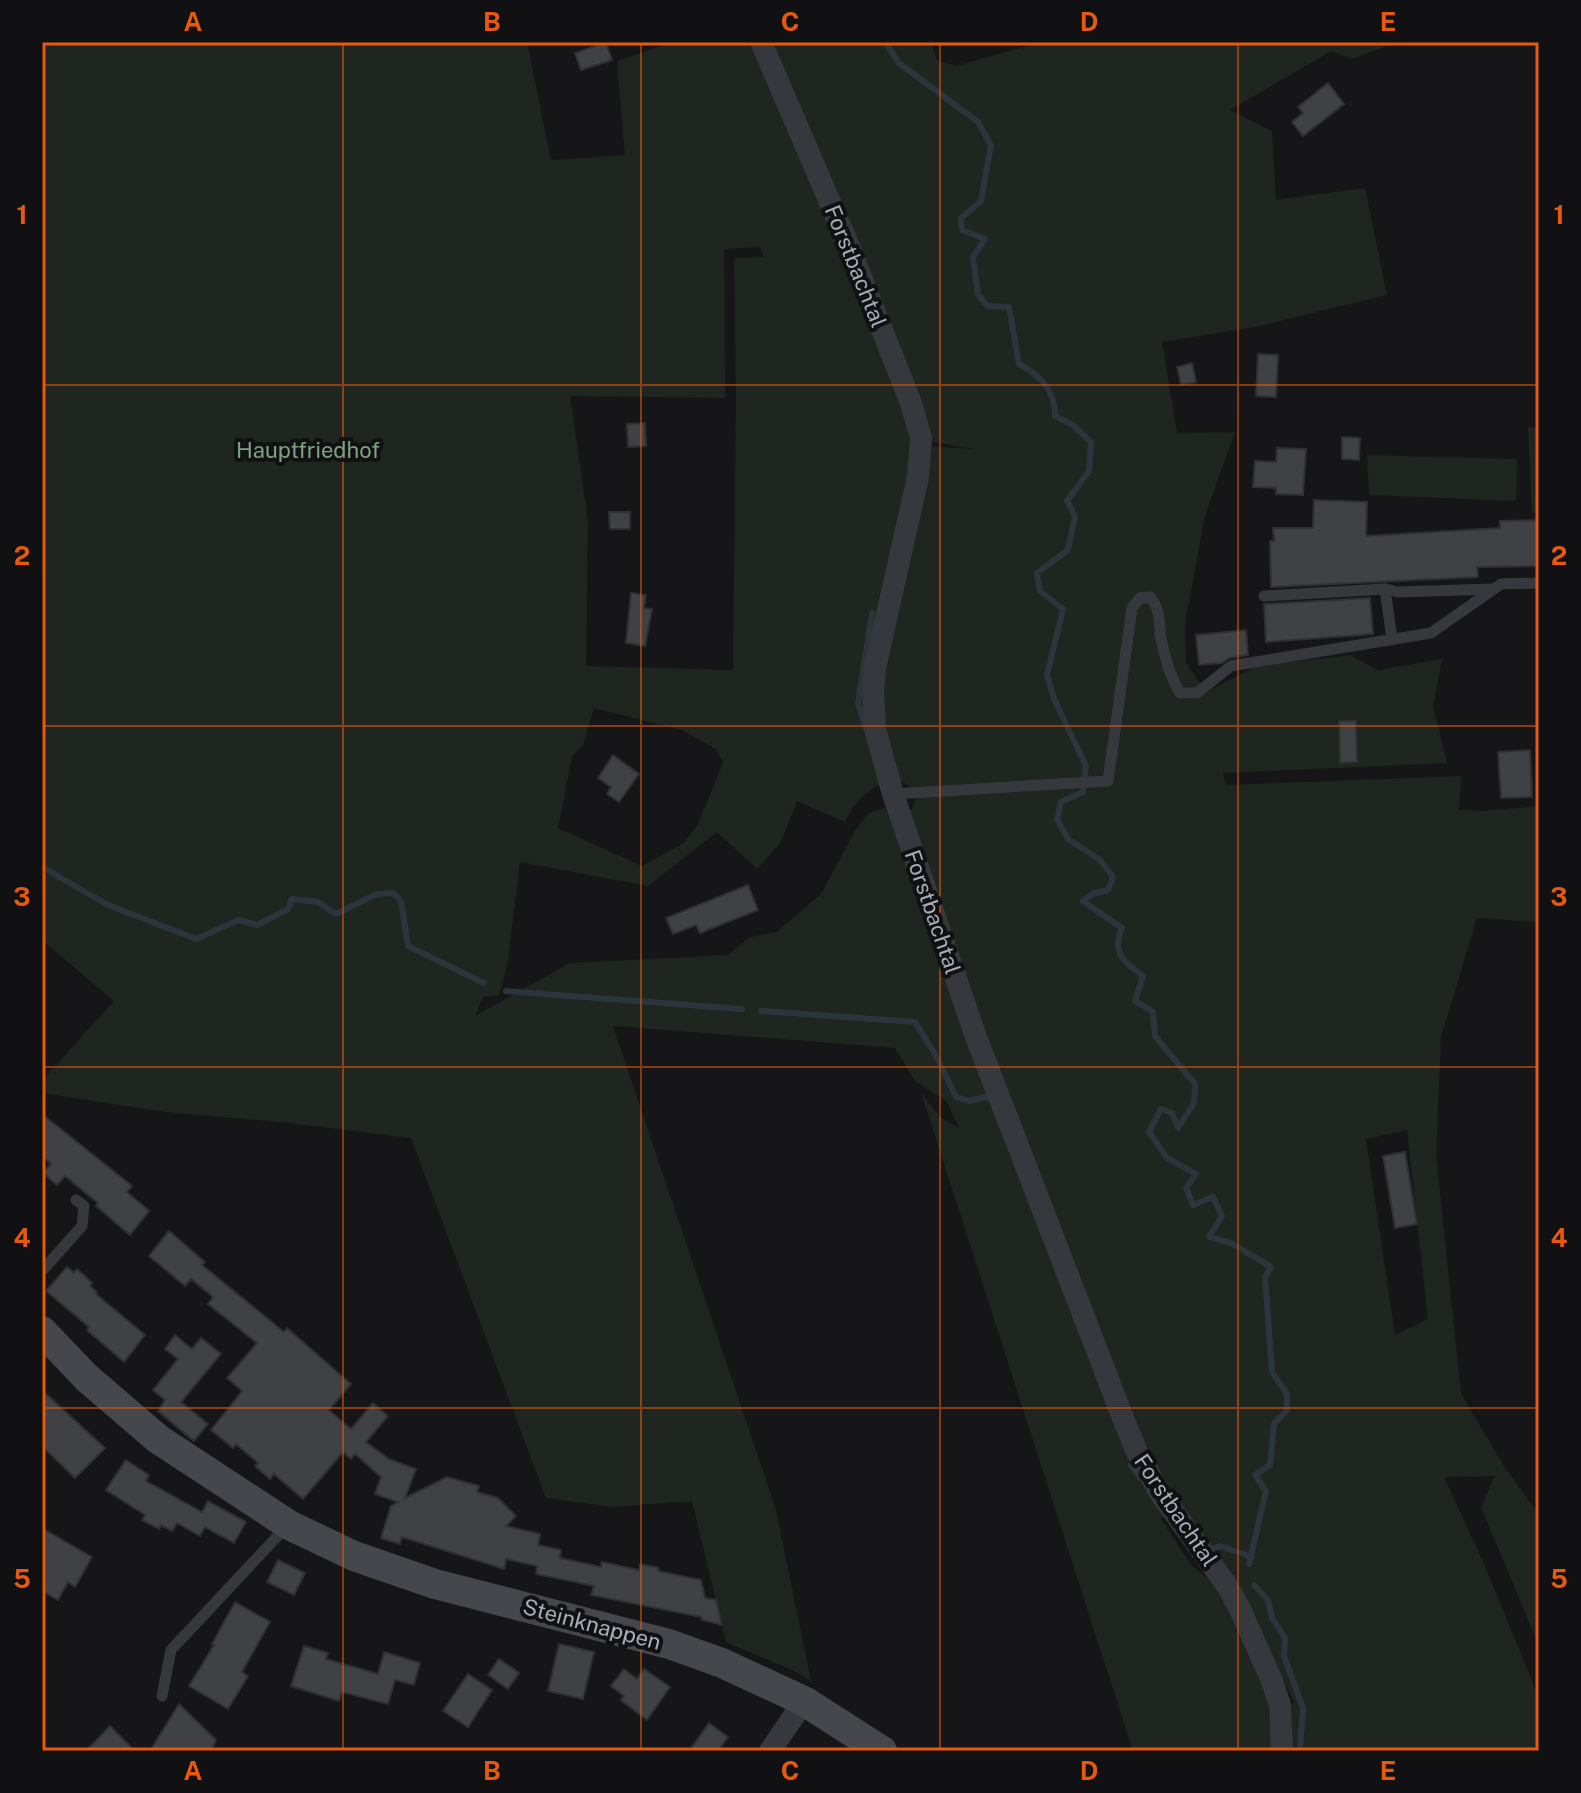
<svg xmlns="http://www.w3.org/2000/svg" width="1581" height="1793" viewBox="0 0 1581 1793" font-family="'Public Sans',sans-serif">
<rect width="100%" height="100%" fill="#161618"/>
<g fill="#1e261f" fill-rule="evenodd">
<path d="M 42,42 L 527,42 L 551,160 L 625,155 L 617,61 L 673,42 L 749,42 L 841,249 L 916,446 L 976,449 L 933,442 L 768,42 L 931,42 L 937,60 L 956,66 L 1041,42 L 1398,42 L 1352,59 L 1331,51 L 1230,110 L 1272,131 L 1276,200 L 1365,188 L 1387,295 L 1255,327 L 1162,342 L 1177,433 L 1235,432 L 1205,515 L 1185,624 L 1186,663 L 1206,692 L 1257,666 L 1350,655 L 1378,670 L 1442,659 L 1433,706 L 1447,763 L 1223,773 L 1226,785 L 1461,776 L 1459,810 L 1483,811 L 1539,806 L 1539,922 L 1477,918 L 1441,1037 L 1436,1154 L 1461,1394 L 1507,1471 L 1539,1514 L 1539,1646 L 1481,1507 L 1495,1476 L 1444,1477 L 1484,1564 L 1539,1698 L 1539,1751 L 1133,1751 L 921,1092 L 940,1117 L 959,1128 L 947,1102 L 915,1081 L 895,1048 L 613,1026 L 776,1510 L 811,1681 L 794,1671 L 726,1642 L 692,1501 L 614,1507 L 546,1498 L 411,1138 L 290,1123 L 165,1112 L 42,1093 L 42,1081 L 114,1001 L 42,940 ZM 760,247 L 764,257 L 734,258 L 736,399 L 733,670 L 586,666 L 588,521 L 570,396 L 725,398 L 724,249 ZM 594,708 L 681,730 L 716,749 L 723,763 L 698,824 L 684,843 L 642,866 L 558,828 L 572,756 L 583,745 ZM 896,778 L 919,792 L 908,817 L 887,807 L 869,813 L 856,829 L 821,894 L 777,932 L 750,937 L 728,955 L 570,963 L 475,1016 L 483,997 L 499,995 L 507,967 L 520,862 L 648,886 L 717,832 L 757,869 L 781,842 L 797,801 L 845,822 C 857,797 869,788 896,778 ZM 1407,1130 L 1428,1319 L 1395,1335 L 1366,1139 ZM 1180,1506 L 1237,1581 L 1294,1702 L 1276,1713 L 1225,1592 L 1191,1565 L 1161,1519 Z"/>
<polygon points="1528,427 1539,427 1539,513 1532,513"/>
<polygon points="1367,455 1517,459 1516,501 1369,495"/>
</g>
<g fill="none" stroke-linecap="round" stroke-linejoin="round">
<g stroke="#2c353c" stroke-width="6">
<path d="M 885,42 L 899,63 L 978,122 L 991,145 L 981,201 L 961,218 L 962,230 L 985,239 L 973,257 L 978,295 L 988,306 L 1009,307 L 1019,364 C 1041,376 1055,390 1055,416 L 1073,425 L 1091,442 L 1089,471 L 1067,501 L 1075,516 L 1068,550 L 1037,573 L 1040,591 L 1063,609 L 1047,675 L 1054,699 L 1086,766 L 1083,792 L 1061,802 L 1057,819 L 1068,839 L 1100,860 L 1113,877 L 1108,890 L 1092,894 L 1083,901 L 1122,928 C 1111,953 1124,962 1143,976 L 1135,1001 L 1153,1012 L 1155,1036 L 1195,1084 L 1194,1103 L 1178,1128 L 1172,1113 L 1161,1109 L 1149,1132 L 1167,1158 L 1196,1174 L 1186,1188 L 1193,1205 L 1213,1197 L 1222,1216 L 1209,1237 L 1231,1243 L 1271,1267 L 1265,1277 L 1272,1372 L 1287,1394 L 1287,1410 L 1274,1424 L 1270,1465 L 1255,1475 L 1266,1491 L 1249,1564"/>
<polyline points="865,727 858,703 872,613"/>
<polyline points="42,867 108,905 196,939 239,920 257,925 288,909 292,899 318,902 336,914 377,894 393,893 401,901 408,946 484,983"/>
<polyline points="506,991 742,1009"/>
<polyline points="761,1011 915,1022 935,1054 956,1097 969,1101 988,1096 989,1099"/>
<polyline points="1131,1465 1140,1478"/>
<polyline points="1212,1549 1220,1546 1252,1557"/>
<polyline points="1254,1585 1268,1600 1272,1618 1285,1638 1284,1656 1303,1708 1300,1751"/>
</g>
</g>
<g fill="#404145" stroke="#303034" stroke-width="2">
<polygon points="606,42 612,60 581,70 575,53"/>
<polygon points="1328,83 1344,104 1303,136 1292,122 1303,113 1298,107"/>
<polygon points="1258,354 1278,355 1276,397 1256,396"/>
<polygon points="1192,363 1196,382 1181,385 1177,367"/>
<polygon points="645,423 646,446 628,447 627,424"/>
<polygon points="1342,437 1360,438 1359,460 1342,459"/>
<polygon points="1277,448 1306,449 1303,495 1276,494 1276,488 1253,487 1255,461 1276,462"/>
<polygon points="1314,500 1367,502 1366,536 1500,528 1500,521 1539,520 1539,566 1477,567 1478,577 1271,587 1270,541 1274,541 1273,528 1313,528"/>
<polygon points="609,512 630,512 630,529 610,529"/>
<polygon points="631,593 646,595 644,608 652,609 645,646 626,643"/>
<polygon points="1370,598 1373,634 1266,642 1264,604"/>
<polygon points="1246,630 1248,655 1229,658 1222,663 1199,665 1196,635"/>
<polygon points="1339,721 1356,721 1357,762 1340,763"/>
<polygon points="1530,750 1532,797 1501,798 1498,752"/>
<polygon points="613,755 639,774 619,802 607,794 611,787 598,778"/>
<polygon points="748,885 758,910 700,933 696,925 673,934 666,918"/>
<polygon points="42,1114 132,1186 127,1192 149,1211 130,1235 96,1206 98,1203 65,1176 57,1185 43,1173 51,1164 42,1156"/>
<polygon points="1405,1152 1417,1224 1395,1228 1383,1156"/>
<polygon points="169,1231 205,1262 202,1265 284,1332 287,1328 351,1384 329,1410 351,1429 373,1403 388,1416 366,1442 389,1459 416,1469 405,1498 447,1477 479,1486 477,1492 498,1498 516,1516 506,1526 540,1534 538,1545 561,1550 560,1558 601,1567 602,1562 639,1570 640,1564 659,1568 658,1571 701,1580 705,1598 716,1600 722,1625 702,1620 701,1617 591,1595 594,1586 536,1574 537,1566 506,1559 504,1569 402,1537 400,1544 381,1538 391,1506 398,1502 375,1494 381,1477 355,1454 351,1459 343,1452 303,1499 274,1474 270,1479 255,1466 258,1463 236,1444 233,1448 211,1430 242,1391 227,1378 257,1343 208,1304 213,1297 191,1279 185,1286 149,1256"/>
<polygon points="67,1267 74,1273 77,1269 92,1283 90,1286 97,1292 96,1294 145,1335 124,1362 87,1330 89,1327 46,1291"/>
<polygon points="175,1335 192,1349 201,1338 221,1354 181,1402 208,1424 194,1441 158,1411 165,1400 153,1390 178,1359 165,1349"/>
<polygon points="42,1390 105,1448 75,1478 42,1446"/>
<polygon points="126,1460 149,1475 146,1481 202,1512 208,1501 246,1522 234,1543 205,1527 200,1536 177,1523 172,1531 161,1525 159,1529 142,1520 145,1515 106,1490"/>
<polygon points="42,1528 92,1557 75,1587 68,1582 58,1600 42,1591"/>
<polygon points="278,1560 305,1573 294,1595 267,1582"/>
<polygon points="235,1602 270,1622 242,1672 248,1676 228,1709 189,1686 214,1645 212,1644"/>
<polygon points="559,1644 594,1652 583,1699 548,1691"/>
<polygon points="304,1646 328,1653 326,1659 378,1674 384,1652 420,1663 414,1685 395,1680 388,1704 342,1692 339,1701 291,1686"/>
<polygon points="499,1659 519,1673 508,1689 488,1675"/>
<polygon points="624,1669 637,1679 644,1669 670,1687 647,1720 621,1700 624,1696 611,1686"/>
<polygon points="468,1674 492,1690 468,1727 443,1711"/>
<polygon points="179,1704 216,1740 211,1751 150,1751"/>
<polygon points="709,1723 728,1737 718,1751 689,1751"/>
<polygon points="110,1726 135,1751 86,1751"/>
</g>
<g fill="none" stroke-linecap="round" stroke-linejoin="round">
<g stroke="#37383d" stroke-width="11">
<polyline points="1385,589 1392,639"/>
<polyline points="1264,596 1385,589 1398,592 1493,589"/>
<path d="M 893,794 L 1108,781 L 1132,608 L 1140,598 L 1150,597 C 1162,612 1158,622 1161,639 C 1165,658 1170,677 1180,693 L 1197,693 L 1231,666 L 1431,633 L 1501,584 L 1539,583"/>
<polyline points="42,1271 82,1226 84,1206 76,1200"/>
<polyline points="162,1696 171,1650 286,1527"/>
</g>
<g stroke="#37383d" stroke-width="22">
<polyline points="761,42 848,244 911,403 921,438 918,477 875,668 873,692 875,729 893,794 976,1037 1125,1423 1136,1450 1160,1493 1228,1587 1240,1609 1272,1681 1280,1705 1282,1751"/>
<polyline points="770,1751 804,1701"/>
</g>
<polyline stroke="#45474d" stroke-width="30" points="42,1331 87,1378 158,1439 289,1525 354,1556 435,1584 669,1644 722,1663 804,1701 882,1751"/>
</g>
<path fill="none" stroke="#e8590c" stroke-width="2" stroke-opacity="0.55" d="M 343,42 L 343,1751M 641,42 L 641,1751M 940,42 L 940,1751M 1238,42 L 1238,1751M 42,385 L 1539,385M 42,726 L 1539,726M 42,1067 L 1539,1067M 42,1408 L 1539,1408"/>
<g text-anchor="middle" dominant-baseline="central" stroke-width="8" stroke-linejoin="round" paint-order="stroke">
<g font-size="22" fill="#a8adb8" stroke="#111113">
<text transform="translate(856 266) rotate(68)">Forstbachtal</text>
<text transform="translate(933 912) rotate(71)">Forstbachtal</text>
<text transform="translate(1176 1510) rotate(56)">Forstbachtal</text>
<text transform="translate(592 1624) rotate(15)">Steinknappen</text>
</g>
<g font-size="22" fill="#7fa381" stroke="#111113">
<text x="308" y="450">Hauptfriedhof</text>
</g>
</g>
<rect width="1581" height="1793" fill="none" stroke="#111113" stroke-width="88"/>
<rect x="44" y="44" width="1493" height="1705" fill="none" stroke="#e8590c" stroke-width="3"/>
<g font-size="26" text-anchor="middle" font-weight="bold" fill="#e8590c">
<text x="193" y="31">A</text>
<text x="492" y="31">B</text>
<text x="790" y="31">C</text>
<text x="1089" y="31">D</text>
<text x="1388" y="31">E</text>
<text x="22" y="224">1</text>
<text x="1559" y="224">1</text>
<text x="22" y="565">2</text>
<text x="1559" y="565">2</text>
<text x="22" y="906">3</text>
<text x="1559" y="906">3</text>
<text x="22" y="1247">4</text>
<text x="1559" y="1247">4</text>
<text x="22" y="1588">5</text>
<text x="1559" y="1588">5</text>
<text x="193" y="1780">A</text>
<text x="492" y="1780">B</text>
<text x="790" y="1780">C</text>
<text x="1089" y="1780">D</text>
<text x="1388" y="1780">E</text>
</g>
</svg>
